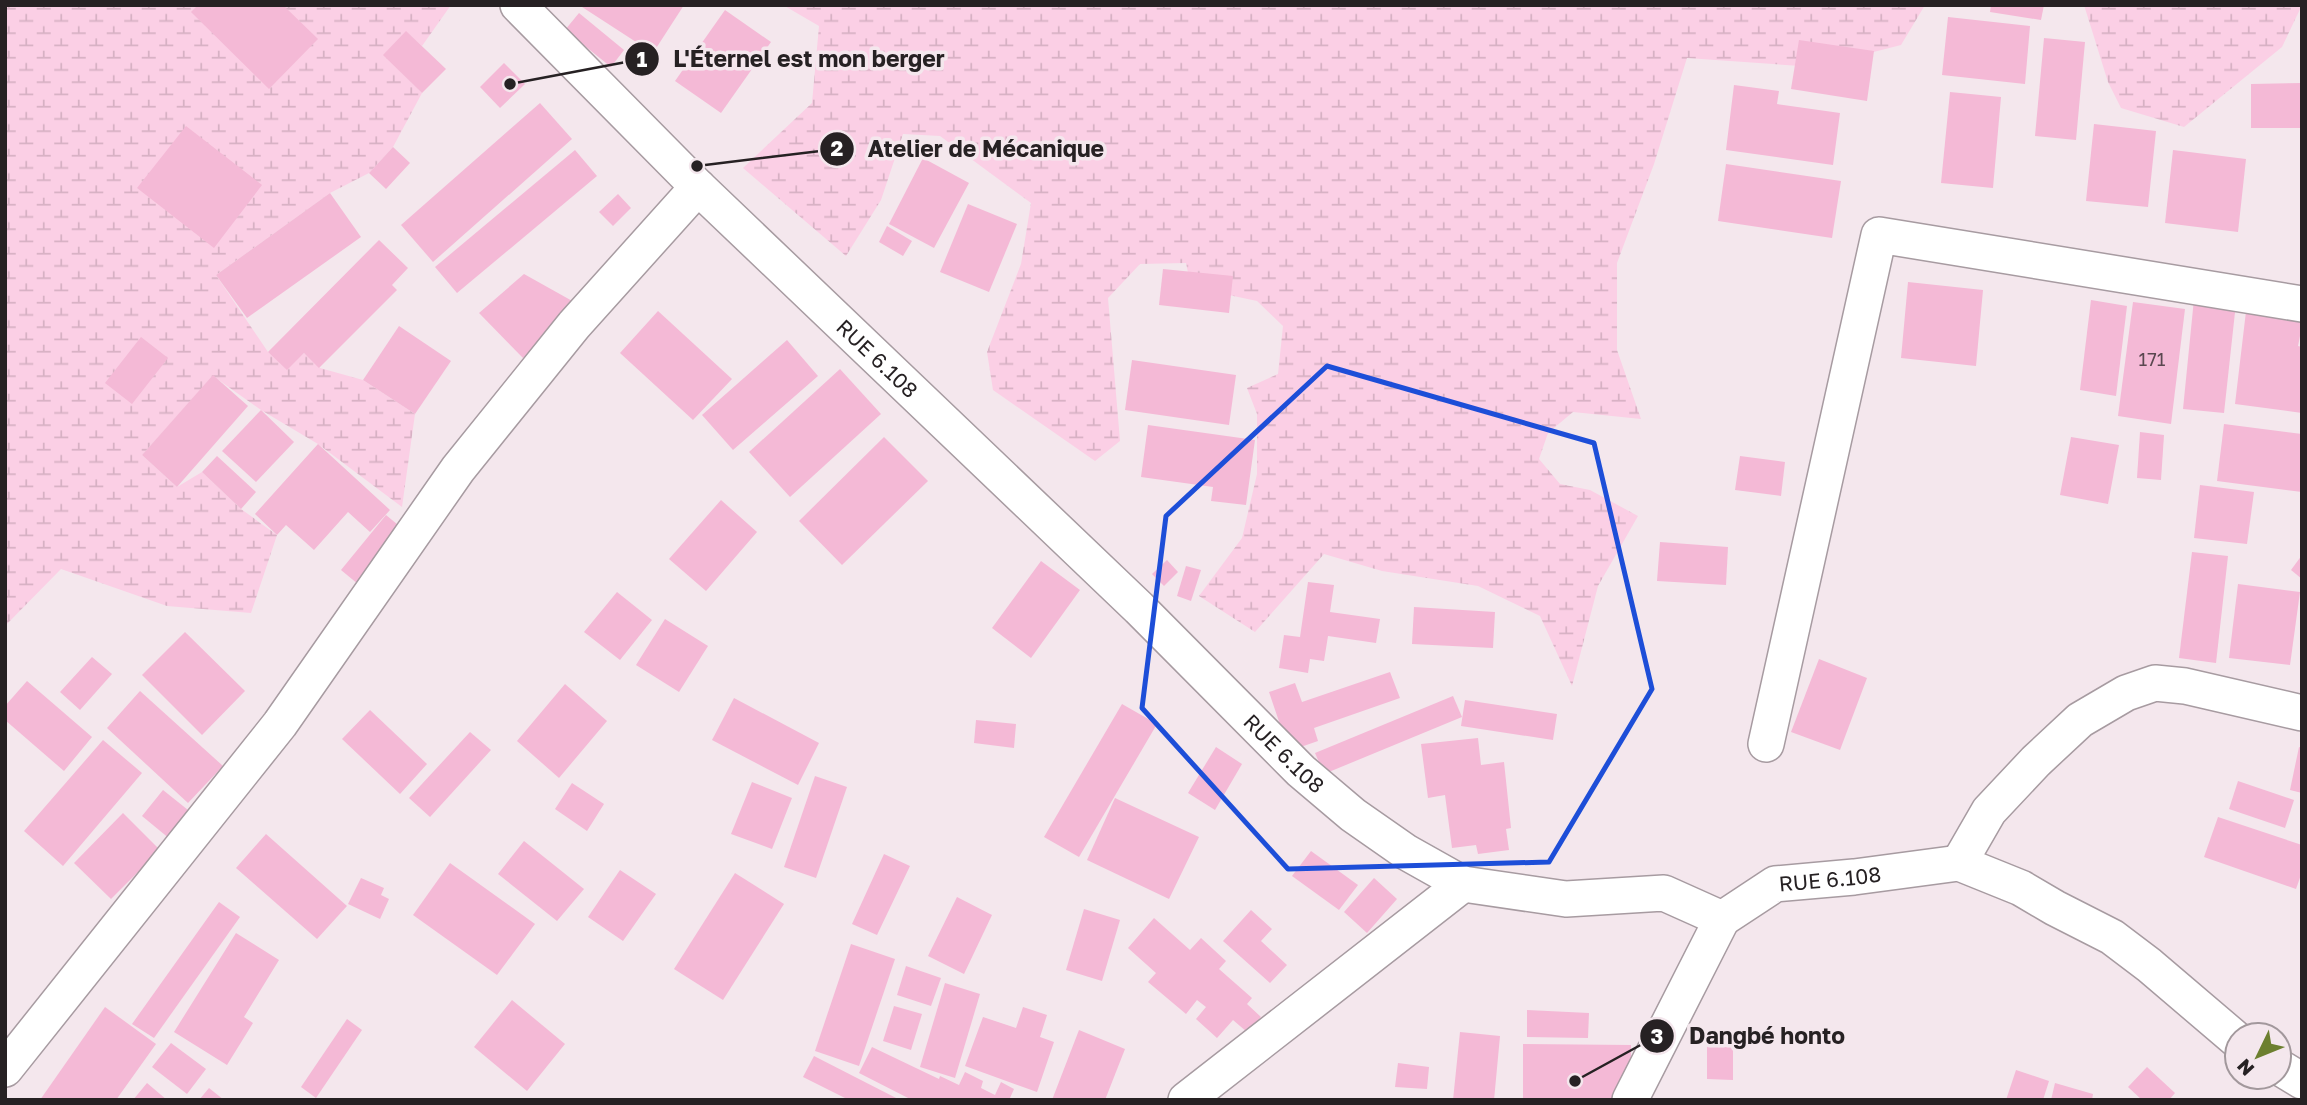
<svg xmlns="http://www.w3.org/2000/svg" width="2307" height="1105" viewBox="0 0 2307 1105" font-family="'Golos Text',sans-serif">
<defs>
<pattern id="wetland-marsh" width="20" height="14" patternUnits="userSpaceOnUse" patternTransform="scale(1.75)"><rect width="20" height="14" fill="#fbcfe5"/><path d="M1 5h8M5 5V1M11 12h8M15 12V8" fill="none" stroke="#d7b1c4"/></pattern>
</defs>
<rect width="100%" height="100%" fill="#f4e7ed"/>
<g fill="url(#wetland-marsh)">
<polygon points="5,5 451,5 422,46 406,32 384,55 422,93 393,147 369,173 330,193 216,275 268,352 287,369 304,353 320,368 363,380 415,414 402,507 318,444 261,410 213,376 142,455 177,487 202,472 241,509 277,535 251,613 167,606 61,569 5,626"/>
<polygon points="783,5 1925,5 1901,45 1815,67 1687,58 1654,164 1617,263 1617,350 1641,419 1573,412 1548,433 1539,459 1560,484 1590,490 1638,516 1598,586 1572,686 1540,616 1478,586 1382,571 1324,554 1255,632 1199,596 1242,538 1257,474 1257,414 1247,388 1278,374 1283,326 1257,301 1191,287 1186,263 1140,264 1108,298 1120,441 1095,461 993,390 987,352 1021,264 1031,203 940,136 903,134 881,200 846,256 743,168 812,103 819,26"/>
<polygon points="2084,5 2302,5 2282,47 2184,127 2121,108 2108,82"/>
</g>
<g fill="#f4b9d6">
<polygon points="198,5 283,5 318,39 269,89 191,12"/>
<polygon points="579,5 684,5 653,53"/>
<polygon points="1991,5 2044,5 2041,20 1990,12"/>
<polygon points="725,10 771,42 721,113 675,81"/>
<polygon points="579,13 624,50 611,67 565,30"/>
<polygon points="1948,17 2030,26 2025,84 1942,75"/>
<polygon points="406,31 446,69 422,93 383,55"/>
<polygon points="2044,38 2085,42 2076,140 2035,136"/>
<polygon points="1799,40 1874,51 1867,101 1791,89"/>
<polygon points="504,63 525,84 500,108 480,87"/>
<polygon points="2302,83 2302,128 2251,128 2251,84"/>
<polygon points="1734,85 1779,91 1777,104 1840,113 1833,165 1726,150"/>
<polygon points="1950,92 2001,97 1993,188 1941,183"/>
<polygon points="540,103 572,139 433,262 401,225"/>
<polygon points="2094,124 2156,131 2148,207 2086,201"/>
<polygon points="186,126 262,185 214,248 137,188"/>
<polygon points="393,147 410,163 386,189 369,173"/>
<polygon points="575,150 597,176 457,293 435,267"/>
<polygon points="2173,150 2246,159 2238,232 2165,223"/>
<polygon points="923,158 969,183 934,248 889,224"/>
<polygon points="1726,164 1841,181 1832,238 1718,221"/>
<polygon points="330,193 361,237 247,318 216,275"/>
<polygon points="618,194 631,208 613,226 599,212"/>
<polygon points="968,204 1017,224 989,292 940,272"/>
<polygon points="887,226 912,241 903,256 879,242"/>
<polygon points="379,240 408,268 392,285 397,290 319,368 304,353 287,370 268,352"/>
<polygon points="1163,269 1233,276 1229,313 1159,305"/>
<polygon points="524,274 583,307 523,358 479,313"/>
<polygon points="1908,282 1983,290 1976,366 1901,358"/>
<polygon points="2194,299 2236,303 2224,413 2183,409"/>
<polygon points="2091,300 2127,306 2116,396 2080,390"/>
<polygon points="2133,302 2185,309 2171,424 2118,416"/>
<polygon points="2247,303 2302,310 2302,336 2300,336 2298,346 2302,347 2302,413 2235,404"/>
<polygon points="658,311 732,379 693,420 620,353"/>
<polygon points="399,326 451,361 415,414 363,380"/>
<polygon points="141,337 168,358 132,404 105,383"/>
<polygon points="787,340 818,376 733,450 702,415"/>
<polygon points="1132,360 1236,375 1229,425 1125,410"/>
<polygon points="840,369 881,414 790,497 749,452"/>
<polygon points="213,375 248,406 177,487 142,455"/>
<polygon points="261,410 294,442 256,482 222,451"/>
<polygon points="2224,424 2302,434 2302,492 2217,481"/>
<polygon points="1148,425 1255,440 1246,505 1211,501 1213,487 1141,477"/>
<polygon points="2140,432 2164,435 2161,480 2137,478"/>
<polygon points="884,437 928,481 842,565 799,521"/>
<polygon points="2071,437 2119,445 2108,504 2060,495"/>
<polygon points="318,444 390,510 370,532 348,512 314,550 286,525 277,535 255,514"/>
<polygon points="217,456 256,492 241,509 202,472"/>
<polygon points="1740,456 1785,462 1781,496 1735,490"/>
<polygon points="2200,485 2254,492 2247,544 2194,538"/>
<polygon points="721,500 757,532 706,591 669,559"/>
<polygon points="386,515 409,534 364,589 341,570"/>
<polygon points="1660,542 1728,547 1726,585 1657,581"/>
<polygon points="2192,552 2228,556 2216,663 2179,658"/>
<polygon points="2302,555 2302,579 2291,570"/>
<polygon points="1167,560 1178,572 1164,586 1152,574"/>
<polygon points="1041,561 1080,590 1031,658 992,628"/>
<polygon points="1186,566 1201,570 1191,601 1177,596"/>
<polygon points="1308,582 1334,585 1330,612 1380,619 1376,643 1328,636 1324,661 1310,659 1308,673 1279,668 1284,635 1300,637"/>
<polygon points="2238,584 2300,592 2290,665 2229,658"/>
<polygon points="617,592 652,620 620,660 584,632"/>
<polygon points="1414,607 1495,612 1493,648 1412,644"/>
<polygon points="665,619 708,646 679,692 636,665"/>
<polygon points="185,632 245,691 202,735 142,675"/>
<polygon points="92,657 112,674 80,710 60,692"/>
<polygon points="1819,659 1867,678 1840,750 1791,732"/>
<polygon points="1390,672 1400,698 1314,728 1318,741 1289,751 1269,692 1295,683 1302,702"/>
<polygon points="27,681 92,737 64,771 5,720 5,706"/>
<polygon points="565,684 607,721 559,778 517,741"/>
<polygon points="140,691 223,766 188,803 107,728"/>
<polygon points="1453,696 1462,717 1324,774 1315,753"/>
<polygon points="734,698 819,743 798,785 712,740"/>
<polygon points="1465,700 1557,714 1553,740 1461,726"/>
<polygon points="1122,704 1157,724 1079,857 1044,837"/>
<polygon points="370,710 427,764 400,794 342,739"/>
<polygon points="976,720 1016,724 1014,748 974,743"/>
<polygon points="470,732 491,750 430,817 409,798"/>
<polygon points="1478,738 1481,765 1504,762 1511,828 1506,829 1509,850 1478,854 1476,845 1452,848 1445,795 1428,798 1421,744"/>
<polygon points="103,740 142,773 63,866 24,831"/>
<polygon points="1216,747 1242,764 1215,810 1188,793"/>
<polygon points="2299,747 2302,748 2302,793 2290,790"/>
<polygon points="815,776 847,787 816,878 784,867"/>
<polygon points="2238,781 2294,800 2285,828 2229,809"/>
<polygon points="752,782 792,798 772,849 731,834"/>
<polygon points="572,783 604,804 587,831 555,809"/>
<polygon points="163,790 198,818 176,844 142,816"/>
<polygon points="1115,798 1199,837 1169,899 1087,860"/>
<polygon points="123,813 160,850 111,899 74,863"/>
<polygon points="2218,817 2302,845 2302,872 2296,889 2204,857"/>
<polygon points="266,834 347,906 317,939 236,868"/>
<polygon points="524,841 584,889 557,921 498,874"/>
<polygon points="1311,851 1358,885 1339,910 1292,876"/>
<polygon points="884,854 910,866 877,935 852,924"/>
<polygon points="450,863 535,924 497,975 413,915"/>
<polygon points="620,870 656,894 623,941 588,917"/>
<polygon points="735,873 784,904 723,1000 674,969"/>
<polygon points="361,878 384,888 381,895 389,899 380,919 348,904"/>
<polygon points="1374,878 1397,899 1367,933 1344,912"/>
<polygon points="957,897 992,915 964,974 928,956"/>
<polygon points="219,902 240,917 154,1038 132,1024"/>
<polygon points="1084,909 1120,920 1102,981 1066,970"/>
<polygon points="1251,910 1272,929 1261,941 1287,965 1270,983 1223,941"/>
<polygon points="1154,918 1190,950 1201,938 1226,961 1219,969 1252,998 1247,1004 1261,1017 1247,1032 1233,1020 1217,1038 1196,1019 1206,1007 1197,1000 1186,1014 1148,982 1156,973 1128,948"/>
<polygon points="236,933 279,960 244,1017 253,1023 227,1065 174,1032"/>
<polygon points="851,944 895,959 859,1066 815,1051"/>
<polygon points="906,966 941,978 931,1006 897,995"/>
<polygon points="945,983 980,994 955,1078 920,1067"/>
<polygon points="512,1000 565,1044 527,1091 474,1047"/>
<polygon points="894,1006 922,1014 911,1050 883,1041"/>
<polygon points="105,1007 156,1044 116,1100 40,1100"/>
<polygon points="1023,1007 1047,1015 1040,1037 1054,1042 1037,1092 965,1066 983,1017 1016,1028"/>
<polygon points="1527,1010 1589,1013 1588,1038 1527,1037"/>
<polygon points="347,1019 362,1030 316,1098 301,1087"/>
<polygon points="1079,1030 1125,1049 1105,1100 1052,1100"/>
<polygon points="1460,1032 1500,1036 1494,1100 1453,1100"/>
<polygon points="1707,1041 1733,1041 1733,1080 1707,1079"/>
<polygon points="171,1043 206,1069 187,1094 152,1067"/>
<polygon points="1523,1044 1631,1045 1631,1100 1523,1100"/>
<polygon points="872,1047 939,1079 940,1076 959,1085 965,1072 983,1081 981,1088 995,1095 1001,1082 1014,1089 1010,1098 1014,1100 912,1100 859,1073"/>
<polygon points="814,1056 900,1100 849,1100 803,1077"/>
<polygon points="1398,1063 1429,1067 1427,1089 1395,1087"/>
<polygon points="2147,1067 2175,1093 2169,1100 2142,1100 2128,1087"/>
<polygon points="2016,1070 2049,1081 2043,1100 2006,1100"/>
<polygon points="147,1083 167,1100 133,1100"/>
<polygon points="2055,1083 2093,1094 2092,1100 2051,1100"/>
<polygon points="209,1088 224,1100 199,1100"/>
</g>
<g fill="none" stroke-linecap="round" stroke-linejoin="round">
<defs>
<g id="minor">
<path id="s1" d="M 518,5 L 698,187 L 1139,608 L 1301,771 L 1353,815 L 1406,852 L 1463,884 L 1566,899 L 1664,893 L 1722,919 L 1775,884 L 1854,877 L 1959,863 L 2021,888 L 2055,908 L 2112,937 L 2149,965 L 2237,1040"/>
<polyline points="1766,744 1879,235 2302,304"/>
<polyline points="1959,863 1989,811 2036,761 2080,720 2126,693 2155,683 2185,686 2302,713"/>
<polyline points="2279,1067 2302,1081"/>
<polyline points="5,1069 280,724 458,469 574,325 698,187"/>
<polyline points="1186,1100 1463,884"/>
<polyline points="1630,1100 1722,919"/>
</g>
</defs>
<use href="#minor" stroke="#a79ba1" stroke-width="38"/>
<use href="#minor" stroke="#fff" stroke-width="35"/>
</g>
<path fill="none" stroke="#1d4ed8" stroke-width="5" stroke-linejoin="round" d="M 1327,366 L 1594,443 L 1652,689 L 1549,862 L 1288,869 L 1142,708 L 1166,516 Z"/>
<g text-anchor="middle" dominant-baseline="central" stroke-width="7" stroke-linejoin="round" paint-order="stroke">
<g font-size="18" fill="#5a4750">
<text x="2152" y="359">171</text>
</g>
<g font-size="21" fill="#262123" stroke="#f4e7ed">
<text stroke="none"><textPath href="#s1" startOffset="504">RUE 6.108</textPath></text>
<text stroke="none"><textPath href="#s1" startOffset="1071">RUE 6.108</textPath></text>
<text stroke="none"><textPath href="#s1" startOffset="1678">RUE 6.108</textPath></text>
</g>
</g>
<path fill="none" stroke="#262123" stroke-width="2.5" d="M510 84L642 59M697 166L837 149M1575 1081L1657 1036"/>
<g fill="#262123" stroke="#f4e7ed" stroke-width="2.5">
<circle cx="510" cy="84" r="7"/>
<circle cx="697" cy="166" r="7"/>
<circle cx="1575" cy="1081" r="7"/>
<circle cx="642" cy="59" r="18"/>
<circle cx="837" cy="149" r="18"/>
<circle cx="1657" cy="1036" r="18"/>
</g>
<g font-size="21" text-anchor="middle" font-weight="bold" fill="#fff">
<text x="642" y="67">1</text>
<text x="837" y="156">2</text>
<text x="1657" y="1044">3</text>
</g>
<g font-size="23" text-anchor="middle" font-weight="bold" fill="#262123" stroke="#f4e7ed" stroke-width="7" stroke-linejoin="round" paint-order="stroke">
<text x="809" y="67">L'Éternel est mon berger</text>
<text x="986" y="157">Atelier de Mécanique</text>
<text x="1767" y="1044">Dangbé honto</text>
</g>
<rect width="2307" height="1105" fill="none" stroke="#262123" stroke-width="14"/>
<g transform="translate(2258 1056) rotate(227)"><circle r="33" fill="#f4e7ed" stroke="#a2989c" stroke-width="2"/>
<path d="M0-5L12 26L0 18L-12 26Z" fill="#6c7f2f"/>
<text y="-10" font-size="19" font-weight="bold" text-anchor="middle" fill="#262123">N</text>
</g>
</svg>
